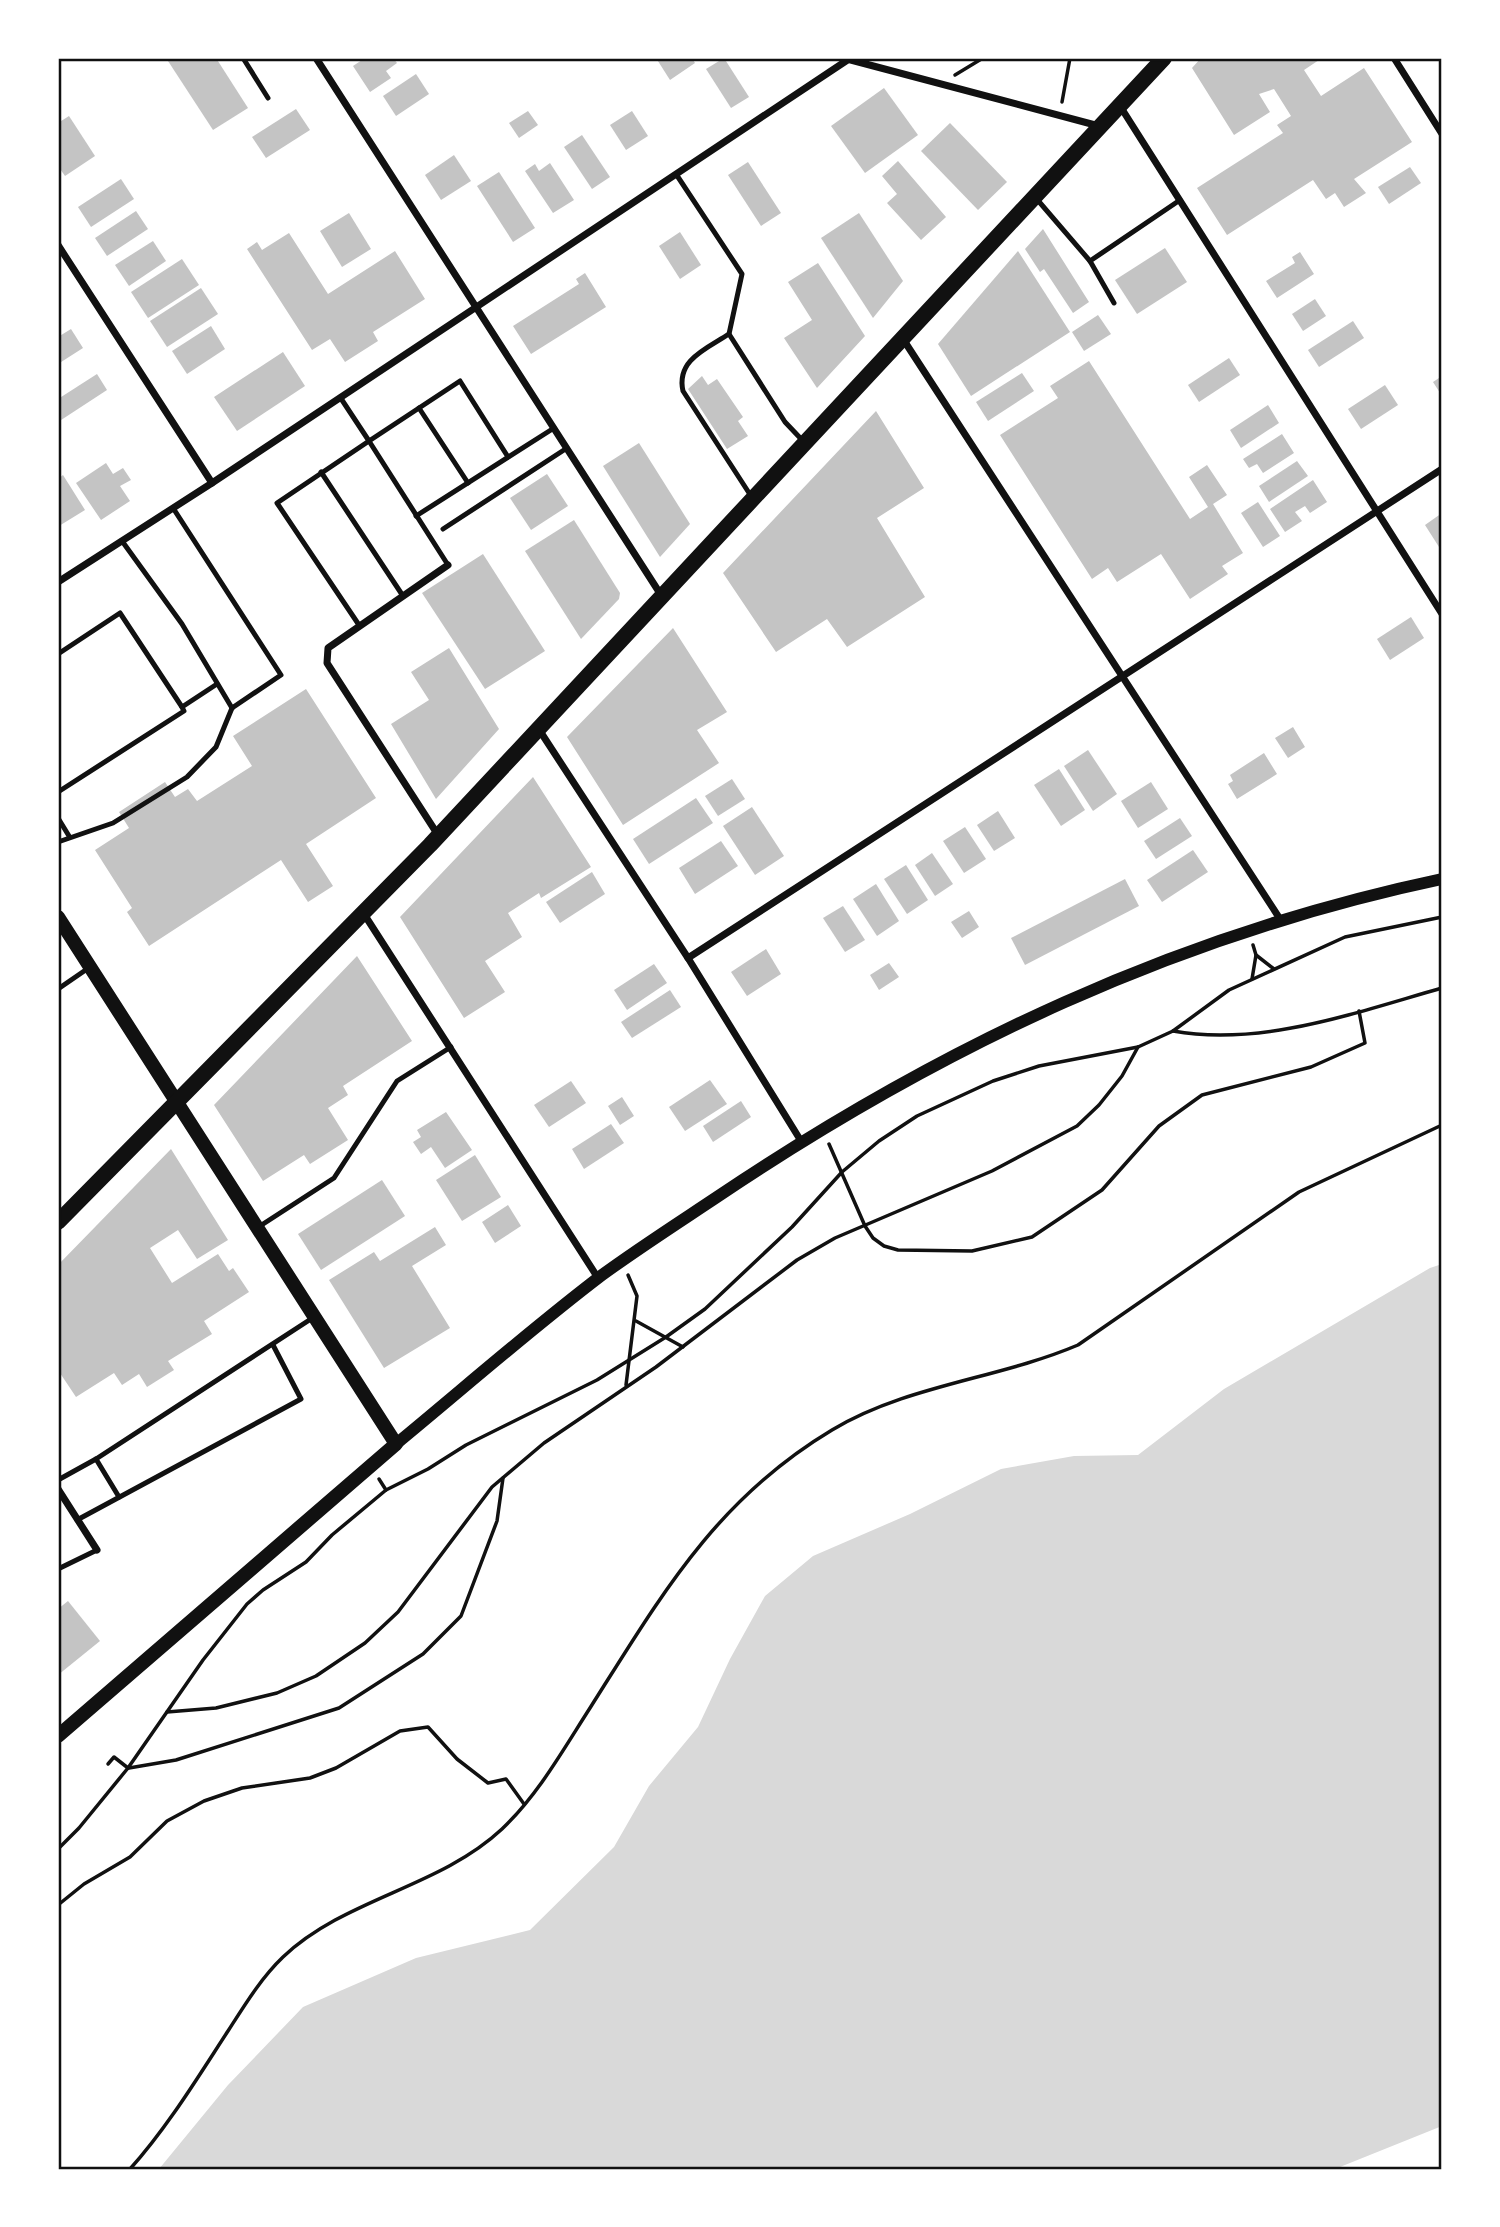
<svg xmlns="http://www.w3.org/2000/svg" width="1500" height="2227" viewBox="0 0 1500 2227" font-family="Ubuntu,sans-serif">
<rect width="100%" height="100%" fill="#fff"/>
<polygon fill="#d9d9d9" points="1442,1264 1442,2126 1335,2169 159,2169 228,2085 303,2007 416,1958 530,1930 614,1847 649,1786 698,1727 730,1659 765,1596 813,1556 910,1514 1001,1469 1074,1456 1138,1455 1224,1389 1430,1268"/>
<g fill="#c4c4c4">
<polygon points="172,58 216,58 248,108 213,130 168,61"/>
<polygon points="365,58 393,58 397,63 386,71 391,78 370,92 353,66"/>
<polygon points="656,58 692,58 695,63 670,80"/>
<polygon points="724,58 749,97 731,108 706,69"/>
<polygon points="1201,58 1322,58 1304,70 1321,96 1364,68 1412,142 1354,179 1366,193 1344,207 1335,193 1326,199 1313,180 1227,235 1197,188 1283,133 1277,125 1291,116 1274,89 1259,94 1270,112 1234,135 1192,68"/>
<polygon points="416,74 429,94 396,116 383,96"/>
<polygon points="884,88 918,135 865,173 831,126"/>
<polygon points="296,109 310,130 266,158 252,137"/>
<polygon points="528,111 538,125 519,138 509,123"/>
<polygon points="632,111 648,136 626,150 610,125"/>
<polygon points="69,116 95,156 65,176 58,166 58,123"/>
<polygon points="950,123 1007,182 978,210 921,151"/>
<polygon points="582,135 610,177 592,189 564,147"/>
<polygon points="454,155 471,181 441,200 425,175"/>
<polygon points="898,161 946,217 921,240 887,203 897,194 882,176"/>
<polygon points="748,162 781,213 761,226 728,175"/>
<polygon points="550,163 574,200 553,213 525,171 535,164 539,171"/>
<polygon points="1410,167 1421,183 1389,204 1378,187"/>
<polygon points="499,172 535,228 513,242 477,186"/>
<polygon points="121,179 134,199 91,227 78,207"/>
<polygon points="136,211 148,229 107,256 95,238"/>
<polygon points="349,213 371,249 342,267 320,231"/>
<polygon points="859,213 903,281 873,318 821,238"/>
<polygon points="1043,229 1089,302 1073,313 1044,269 1040,272 1025,249"/>
<polygon points="680,232 701,265 680,279 659,246"/>
<polygon points="289,233 328,294 395,251 425,299 373,332 378,341 345,362 330,339 312,350 247,249 257,242 262,250"/>
<polygon points="153,241 166,261 129,286 115,265"/>
<polygon points="1165,248 1187,282 1137,314 1115,280"/>
<polygon points="1018,251 1070,332 971,396 938,344"/>
<polygon points="1300,252 1314,274 1277,298 1266,281 1295,263 1292,257"/>
<polygon points="182,259 199,285 148,318 131,292"/>
<polygon points="818,263 865,336 817,388 784,338 812,320 788,282"/>
<polygon points="585,273 606,307 531,354 513,326 579,284 576,279"/>
<polygon points="201,288 218,314 167,347 150,321"/>
<polygon points="1315,299 1326,316 1303,331 1292,314"/>
<polygon points="1098,315 1111,334 1084,351 1072,332"/>
<polygon points="1353,321 1364,338 1319,367 1308,350"/>
<polygon points="211,326 225,349 187,374 172,351"/>
<polygon points="71,329 83,348 58,364 58,337"/>
<polygon points="283,352 305,386 237,431 214,397"/>
<polygon points="1229,358 1240,375 1199,402 1188,385"/>
<polygon points="1089,361 1190,519 1208,507 1189,477 1207,465 1227,495 1213,504 1243,553 1222,566 1228,574 1190,599 1161,554 1117,582 1108,568 1092,579 1000,435 1058,398 1050,386"/>
<polygon points="1022,373 1034,391 988,421 976,402"/>
<polygon points="97,374 107,390 58,422 58,399"/>
<polygon points="702,376 708,385 717,379 743,417 738,421 748,436 727,449 688,389"/>
<polygon points="1442,376 1442,396 1433,382"/>
<polygon points="1385,385 1398,405 1361,429 1348,409"/>
<polygon points="1268,405 1279,423 1241,448 1230,430"/>
<polygon points="876,411 924,488 877,518 925,597 847,647 827,619 776,652 723,573"/>
<polygon points="1282,434 1294,453 1263,473 1257,464 1249,468 1243,459"/>
<polygon points="639,443 690,524 660,557 603,466"/>
<polygon points="1297,461 1308,476 1269,502 1259,486"/>
<polygon points="106,463 113,474 123,468 131,480 120,486 130,501 101,520 76,483"/>
<polygon points="547,474 568,506 531,530 510,498"/>
<polygon points="63,475 85,510 59,526 58,479"/>
<polygon points="1313,480 1327,502 1310,513 1305,506 1295,512 1302,521 1285,532 1270,509"/>
<polygon points="1258,502 1280,536 1263,547 1241,513"/>
<polygon points="1442,513 1442,544 1439,547 1425,525"/>
<polygon points="574,520 620,593 619,599 581,639 525,551"/>
<polygon points="483,554 545,651 485,689 422,593"/>
<polygon points="1411,617 1424,638 1390,660 1377,639"/>
<polygon points="673,628 727,712 697,730 719,763 623,825 567,737"/>
<polygon points="449,648 499,729 436,799 391,724 429,700 411,672"/>
<polygon points="306,689 376,798 306,844 333,886 308,902 281,860 149,946 127,912 132,908 95,850 129,828 119,812 165,782 175,797 188,789 197,801 252,766 233,736"/>
<polygon points="1293,727 1305,747 1288,758 1275,738"/>
<polygon points="1088,750 1117,794 1093,811 1064,766"/>
<polygon points="1264,753 1277,774 1237,799 1228,784 1233,781 1230,775"/>
<polygon points="1059,769 1085,810 1061,826 1034,785"/>
<polygon points="533,777 591,867 541,898 539,893 508,913 522,937 485,961 505,992 464,1018 400,917"/>
<polygon points="732,779 745,799 718,816 705,796"/>
<polygon points="1151,782 1168,809 1138,828 1121,801"/>
<polygon points="696,798 713,823 649,864 633,839"/>
<polygon points="752,807 784,856 755,875 723,826"/>
<polygon points="998,811 1015,838 994,851 977,825"/>
<polygon points="1180,818 1192,836 1156,859 1144,841"/>
<polygon points="965,827 986,859 964,873 943,841"/>
<polygon points="721,841 738,866 695,894 679,868"/>
<polygon points="1193,850 1208,872 1162,902 1147,880"/>
<polygon points="932,853 953,884 935,896 915,865"/>
<polygon points="906,865 928,900 907,914 884,879"/>
<polygon points="592,872 605,894 560,923 546,902"/>
<polygon points="1125,879 1139,906 1025,965 1011,938"/>
<polygon points="876,884 899,921 877,936 853,899"/>
<polygon points="843,906 865,940 845,952 823,918"/>
<polygon points="969,911 979,927 962,938 951,922"/>
<polygon points="766,949 781,974 747,996 731,972"/>
<polygon points="357,956 412,1041 343,1086 348,1095 328,1108 348,1140 310,1164 304,1155 263,1181 214,1105"/>
<polygon points="889,963 899,977 879,990 870,975"/>
<polygon points="654,964 667,983 627,1010 614,990"/>
<polygon points="670,990 681,1007 632,1038 621,1022"/>
<polygon points="710,1080 727,1104 685,1131 669,1107"/>
<polygon points="571,1081 586,1103 549,1127 534,1105"/>
<polygon points="622,1097 634,1116 620,1125 608,1106"/>
<polygon points="741,1101 751,1117 713,1142 703,1126"/>
<polygon points="446,1112 472,1150 445,1168 431,1147 421,1154 413,1142 421,1137 417,1130"/>
<polygon points="611,1124 624,1143 584,1169 572,1149"/>
<polygon points="171,1149 228,1240 197,1259 178,1230 150,1248 172,1283 218,1254 229,1271 233,1268 249,1292 204,1321 212,1334 168,1361 174,1370 147,1387 139,1374 122,1385 114,1373 76,1397 58,1370 58,1265"/>
<polygon points="475,1155 501,1197 462,1221 436,1180"/>
<polygon points="382,1180 405,1216 321,1270 298,1234"/>
<polygon points="508,1205 521,1226 495,1243 482,1222"/>
<polygon points="435,1227 446,1245 412,1266 450,1328 384,1368 329,1280 374,1252 380,1261"/>
<polygon points="68,1601 100,1641 58,1675 58,1609"/>
</g>
<g fill="none" stroke-linecap="round" stroke-linejoin="round">
<g stroke="#111" stroke-width="3.5">
<polyline points="955,75 983,58"/>
<polyline points="1062,102 1070,58"/>
<polyline points="1253,945 1256,955 1274,969"/>
<polyline points="1252,979 1256,955"/>
<path d="M 1173,1031 C 1262,1047 1357,1012 1442,988"/>
<polyline points="829,1144 865,1226 873,1238 884,1246 898,1250 972,1251 1032,1237 1102,1190 1159,1126 1202,1095 1311,1067 1365,1043 1359,1011"/>
<polyline points="636,1321 683,1347"/>
<polyline points="626,1385 637,1296 628,1275"/>
<polyline points="379,1479 386,1490"/>
<polyline points="167,1712 216,1708 277,1693 316,1676 365,1643 398,1612 492,1487 544,1443 656,1367 797,1260 835,1238 992,1171 1077,1126 1099,1105 1122,1076 1138,1047"/>
<polyline points="108,1764 114,1757 128,1768"/>
<polyline points="129,1768 176,1760 339,1708 423,1654 461,1616 497,1521 503,1478"/>
<polyline points="58,1849 79,1828 128,1768 203,1660 247,1604 263,1590 306,1562 332,1535 386,1490 428,1469 466,1445 597,1380 666,1337 705,1309 792,1227 842,1172 879,1141 917,1116 993,1081 1039,1066 1138,1047 1173,1031 1229,990 1345,937 1442,917"/>
<polyline points="58,1905 84,1884 130,1857 167,1821 204,1801 242,1788 310,1778 336,1768 400,1731 428,1727 457,1759 488,1783 506,1779 524,1804"/>
<path d="M 130,2169 C 167,2128 198,2077 228,2031 C 244,2006 261,1978 283,1957 C 345,1898 439,1888 502,1829 C 538,1795 563,1750 590,1708 C 661,1596 715,1500 832,1430 C 907,1385 998,1379 1078,1345 L 1299,1192 L 1442,1125"/>
</g>
<g stroke="#111" stroke-width="5">
<polyline points="243,58 268,98"/>
<polyline points="676,174 742,274 729,334 785,422 804,442"/>
<polyline points="1035,197 1090,261 1114,303"/>
<polyline points="1090,261 1180,200"/>
<path d="M 729,334 C 706,349 676,360 683,391 L 751,496"/>
<polyline points="340,397 369,441 277,503 359,625"/>
<polyline points="419,408 468,483"/>
<polyline points="321,472 403,596"/>
<polyline points="173,508 281,675 232,708"/>
<polyline points="416,516 554,428"/>
<polyline points="443,529 567,448"/>
<polyline points="122,541 182,624 232,708"/>
<polyline points="448,565 369,441 460,381 508,457"/>
<polyline points="58,654 120,613 182,707 217,684"/>
<polyline points="58,792 184,711 182,707"/>
<polyline points="58,818 69,836"/>
<polyline points="58,842 113,823 187,777 216,747 232,708"/>
<polyline points="58,989 90,967"/>
<polyline points="260,1226 334,1178 397,1081 451,1047"/>
<polyline points="96,1459 119,1497"/>
<polyline points="58,1480 96,1459 314,1317"/>
<polyline points="77,1520 301,1399 273,1345"/>
<polyline points="58,1569 97,1550"/>
</g>
<g stroke="#111" stroke-width="7">
<polyline points="316,58 661,595"/>
<polyline points="1394,58 1442,134"/>
<polyline points="847,59 1099,126"/>
<polyline points="1120,106 1442,614"/>
<polyline points="58,245 212,483"/>
<polyline points="903,339 1280,919"/>
<polyline points="58,582 212,483 849,59"/>
<polyline points="538,728 688,958 801,1141"/>
<polyline points="438,835 327,663 328,648 448,565"/>
<polyline points="364,914 598,1278"/>
<polyline points="688,958 1442,469"/>
<polyline points="58,1489 97,1550"/>
</g>
<path stroke="#111" stroke-width="12" d="M 396,1444 C 464,1388 531,1329 602,1275 C 639,1248 678,1223 717,1197 C 942,1046 1176,935 1442,879"/>
<polyline stroke="#111" stroke-width="14" points="58,917 396,1444 58,1736"/>
<polyline stroke="#111" stroke-width="16" points="58,1222 430,845 1164,58"/>
</g>
<rect width="1500" height="2227" fill="none" stroke="#ffffff" stroke-width="119"/>
<rect x="60" y="60" width="1380" height="2108" fill="none" stroke="#111" stroke-width="2.5"/>
</svg>
